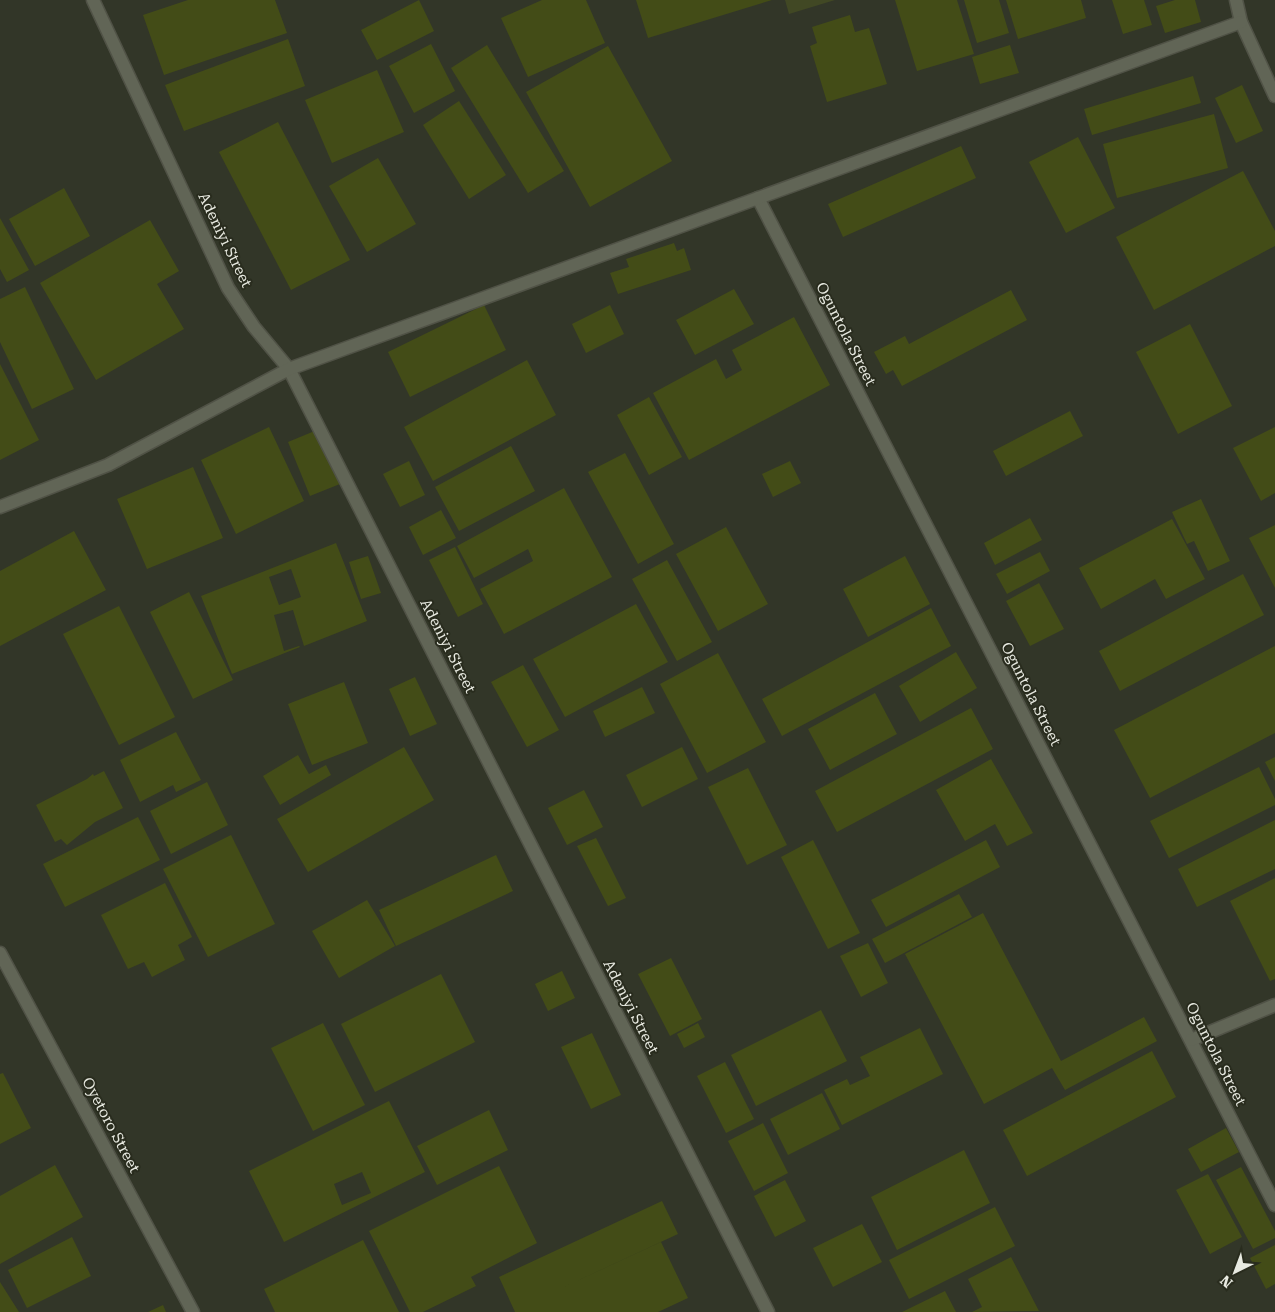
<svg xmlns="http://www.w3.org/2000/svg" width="1275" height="1312" viewBox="0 0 1275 1312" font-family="'Roboto Serif',serif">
<rect width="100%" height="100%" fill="#323628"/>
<polygon fill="#414824" points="785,0 835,0 789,14"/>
<g fill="#434c17" fill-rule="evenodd">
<polygon points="188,0 275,0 287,33 164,75 143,15"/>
<polygon points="419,0 434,31 377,60 361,30"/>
<polygon points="542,0 586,0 605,43 528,77 501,18"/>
<polygon points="636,0 772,0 648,38"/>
<polygon points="895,0 957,0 974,54 917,71"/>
<polygon points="964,0 999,0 1009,33 977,43"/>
<polygon points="1006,0 1081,0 1086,18 1018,39"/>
<polygon points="1112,0 1144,0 1152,25 1123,34"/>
<polygon points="1175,0 1195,0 1201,22 1165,33 1156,6"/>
<polygon points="850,15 855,32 869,28 887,84 827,102 810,46 817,43 812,27"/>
<polygon points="288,39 305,86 184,131 165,85"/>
<polygon points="431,44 455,91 414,113 389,66"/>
<polygon points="487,45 564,171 528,193 451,68"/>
<polygon points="1010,45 1019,73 980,84 972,57"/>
<polygon points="608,46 672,161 590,207 526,92"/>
<polygon points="377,70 404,132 332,163 305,100"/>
<polygon points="1193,76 1201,103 1092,135 1084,109"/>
<polygon points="1242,85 1263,131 1236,143 1215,98"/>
<polygon points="459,101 506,175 469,199 423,125"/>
<polygon points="1214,114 1228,168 1117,198 1103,144"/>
<polygon points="278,122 350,260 291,290 219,152"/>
<polygon points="1078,137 1115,208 1066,233 1029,162"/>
<polygon points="961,146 976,178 843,237 828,204"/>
<polygon points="378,158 416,224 367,252 329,186"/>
<polygon points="1243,171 1275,231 1275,246 1154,310 1116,237"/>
<polygon points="64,188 90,236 35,266 9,219"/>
<polygon points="0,218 29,270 7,282 0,269"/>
<polygon points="150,220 179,271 157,284 184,329 96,380 40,283"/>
<polygon points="674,243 677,251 684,248 691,270 618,294 610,273 629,267 626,259"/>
<polygon points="25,287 74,389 32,409 0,342 0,299"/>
<polygon points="734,289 754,324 695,355 676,320"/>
<polygon points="1011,290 1027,320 902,386 893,370 886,374 874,352 905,336 909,344"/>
<polygon points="484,305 506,350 410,397 388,352"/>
<polygon points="610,305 624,334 586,353 572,324"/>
<polygon points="794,317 830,385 689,460 653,393 716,359 726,379 742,370 732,350"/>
<polygon points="1190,324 1232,406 1178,434 1136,352"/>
<polygon points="527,360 556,415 433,481 404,427"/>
<polygon points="0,364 39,440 0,460"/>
<polygon points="649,397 682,457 649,475 617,415"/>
<polygon points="1070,411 1083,436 1006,476 993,451"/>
<polygon points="269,427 304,501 236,534 201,460"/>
<polygon points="1275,427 1275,493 1261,501 1233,448"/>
<polygon points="317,430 340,484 310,496 288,442"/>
<polygon points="511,446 535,491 459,531 435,487"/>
<polygon points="625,453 674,544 638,564 588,472"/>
<polygon points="409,461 425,495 400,507 383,474"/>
<polygon points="790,461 801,483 773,497 762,474"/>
<polygon points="193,467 223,538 147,569 117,499"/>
<polygon points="564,488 612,577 504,634 480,589 533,561 528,549 474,578 457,546"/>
<polygon points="1201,499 1230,561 1208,571 1194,541 1187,544 1172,512"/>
<polygon points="441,510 456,538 423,555 409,527"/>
<polygon points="1030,518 1042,540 995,565 984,543"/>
<polygon points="1172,519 1205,579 1166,599 1155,579 1101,609 1079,568"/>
<polygon points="1275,525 1275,588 1249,538"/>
<polygon points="726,527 768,604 718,631 676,554"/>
<polygon points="74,531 106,590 0,646 0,571"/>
<path d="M 336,543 L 367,621 L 304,646 L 293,610 L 274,615 L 284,651 L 299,646 L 300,647 L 232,674 L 201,596 ZM 291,569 L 301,597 L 279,605 L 269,577 Z"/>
<polygon points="455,547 483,604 458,617 429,560"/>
<polygon points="1040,552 1050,571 1007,594 996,574"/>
<polygon points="368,556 381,593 361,599 349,562"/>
<polygon points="905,556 930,604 868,637 843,589"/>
<polygon points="667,560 712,642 677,661 632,579"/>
<polygon points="1243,574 1264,615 1120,691 1099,651"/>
<polygon points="1039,583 1064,629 1030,646 1006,601"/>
<polygon points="189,592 233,680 193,699 150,612"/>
<polygon points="636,604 668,662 565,717 533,659"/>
<polygon points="119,606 175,717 119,745 63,634"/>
<polygon points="931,608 951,646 782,736 762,699"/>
<polygon points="1275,646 1275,733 1150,798 1114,730"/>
<polygon points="956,652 977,688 920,722 899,686"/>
<polygon points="718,653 766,742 707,773 660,684"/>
<polygon points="523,665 559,730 527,747 491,682"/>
<polygon points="415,677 437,724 410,736 389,689"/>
<polygon points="344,682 368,743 312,765 288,704"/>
<polygon points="642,687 655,713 605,737 593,711"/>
<polygon points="875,693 897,734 830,770 808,729"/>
<polygon points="971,708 993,749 837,832 815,791"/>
<polygon points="176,732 201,780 176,792 173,785 140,802 120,760"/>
<polygon points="404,747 434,800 308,872 277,819"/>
<polygon points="682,747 698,779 642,807 626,775"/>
<polygon points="298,755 309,774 326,765 331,775 280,805 263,776"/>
<polygon points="1275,757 1275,781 1265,762"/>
<polygon points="991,759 1033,833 1007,846 995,824 965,841 936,790"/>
<polygon points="1259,767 1275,799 1275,805 1169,858 1150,821"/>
<polygon points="748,768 787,845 747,865 708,787"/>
<polygon points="104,771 123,808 95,822 67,845 61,839 55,842 36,805 87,779 93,774 94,776"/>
<polygon points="207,782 228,825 171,854 150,811"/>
<polygon points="584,790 603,827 567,845 548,808"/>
<polygon points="138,817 160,860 65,907 43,864"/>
<polygon points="1275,820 1275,869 1197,907 1178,869"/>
<polygon points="231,835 275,924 208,957 163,869"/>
<polygon points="596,838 626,898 608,906 577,846"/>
<polygon points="813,840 860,933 828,949 781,857"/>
<polygon points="986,840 1000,867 886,927 871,900"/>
<polygon points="496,855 513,891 396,946 379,910"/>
<polygon points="1275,878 1275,979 1270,981 1230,901"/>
<polygon points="165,883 192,937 178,945 185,960 152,977 144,962 128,969 101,915"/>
<polygon points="959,894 972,917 885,963 872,939"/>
<polygon points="367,900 395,946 339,978 312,931"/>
<polygon points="983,913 1061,1061 1144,1017 1157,1041 1065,1090 1052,1068 984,1104 905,954"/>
<polygon points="868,943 888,983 861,997 840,956"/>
<polygon points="671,958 702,1019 670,1036 638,974"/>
<polygon points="562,971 575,998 548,1011 535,984"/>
<polygon points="441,974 475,1042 375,1092 341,1024"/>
<polygon points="821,1010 847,1061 756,1106 731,1055"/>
<polygon points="323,1023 365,1105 313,1131 271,1048"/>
<polygon points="698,1023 705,1037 684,1048 677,1034"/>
<polygon points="920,1028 943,1074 842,1125 824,1090 847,1079 850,1085 870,1076 860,1057"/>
<polygon points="592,1033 621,1095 591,1109 561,1047"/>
<polygon points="1152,1051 1176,1097 1027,1176 1003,1130"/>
<polygon points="725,1062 754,1119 726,1133 697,1076"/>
<polygon points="3,1073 31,1128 0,1144 0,1074"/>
<polygon points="822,1093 840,1129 788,1155 770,1119"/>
<path d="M 389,1101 L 425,1172 L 284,1242 L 249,1171 ZM 362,1172 L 371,1193 L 342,1205 L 334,1184 Z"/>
<polygon points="489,1110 508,1150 437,1185 417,1146"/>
<polygon points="763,1123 788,1173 754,1191 728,1141"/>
<polygon points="1226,1128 1239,1152 1201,1172 1188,1149"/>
<polygon points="964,1150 990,1203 897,1250 871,1197"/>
<polygon points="55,1165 83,1217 0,1264 0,1196"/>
<polygon points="499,1166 537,1243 471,1277 476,1286 423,1312 410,1312 369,1231"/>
<polygon points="1241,1167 1275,1231 1275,1238 1253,1249 1216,1180"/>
<polygon points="1208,1174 1242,1237 1210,1254 1176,1190"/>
<polygon points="785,1180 806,1221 775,1237 754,1196"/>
<polygon points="662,1201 678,1234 553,1292 661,1242 688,1298 658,1312 515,1312 499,1277"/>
<polygon points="995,1207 1015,1246 909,1299 889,1260"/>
<polygon points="862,1224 882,1262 833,1287 813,1248"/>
<polygon points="72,1237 91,1276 27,1308 8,1270"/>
<polygon points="363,1240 399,1312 275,1312 264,1289"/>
<polygon points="1275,1245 1275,1284 1266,1289 1250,1258"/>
<polygon points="1011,1257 1039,1311 972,1312 982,1307 968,1279"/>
<polygon points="0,1282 19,1312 0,1312"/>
<polygon points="945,1291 956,1312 902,1312"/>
<polygon points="163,1305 166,1312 148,1312"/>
</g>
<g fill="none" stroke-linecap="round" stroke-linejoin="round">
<defs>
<g id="minor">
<polyline points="93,0 228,288 254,327 289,369 768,1312"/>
<polyline points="1236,0 1241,22 1275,96"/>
<polyline points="758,198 1275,1205"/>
<polyline points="0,507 108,465 289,369 1241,22"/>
<polyline points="0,953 193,1312"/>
<polyline points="1191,1040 1275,1005"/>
</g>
</defs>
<use href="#minor" stroke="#505246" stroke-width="15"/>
<use href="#minor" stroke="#616556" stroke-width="12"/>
</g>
<g text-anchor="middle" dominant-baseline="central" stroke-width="4" stroke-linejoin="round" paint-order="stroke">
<g font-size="15" fill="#e8eae1" stroke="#292c1e">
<text transform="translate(225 240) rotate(64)">Adeniyi Street</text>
<text transform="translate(846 334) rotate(63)">Oguntola Street</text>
<text transform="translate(448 646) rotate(63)">Adeniyi Street</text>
<text transform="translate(1031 694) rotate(63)">Oguntola Street</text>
<text transform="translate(631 1007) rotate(63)">Adeniyi Street</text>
<text transform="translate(1216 1054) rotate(63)">Oguntola Street</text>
<text transform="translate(111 1125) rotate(62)">Oyetoro Street</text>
</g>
</g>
<g transform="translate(1235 1272) rotate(222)" stroke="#292c1e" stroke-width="4" paint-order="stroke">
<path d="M0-4L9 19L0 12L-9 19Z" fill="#e8eae1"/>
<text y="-8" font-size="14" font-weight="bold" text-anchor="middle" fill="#e8eae1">N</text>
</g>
</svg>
